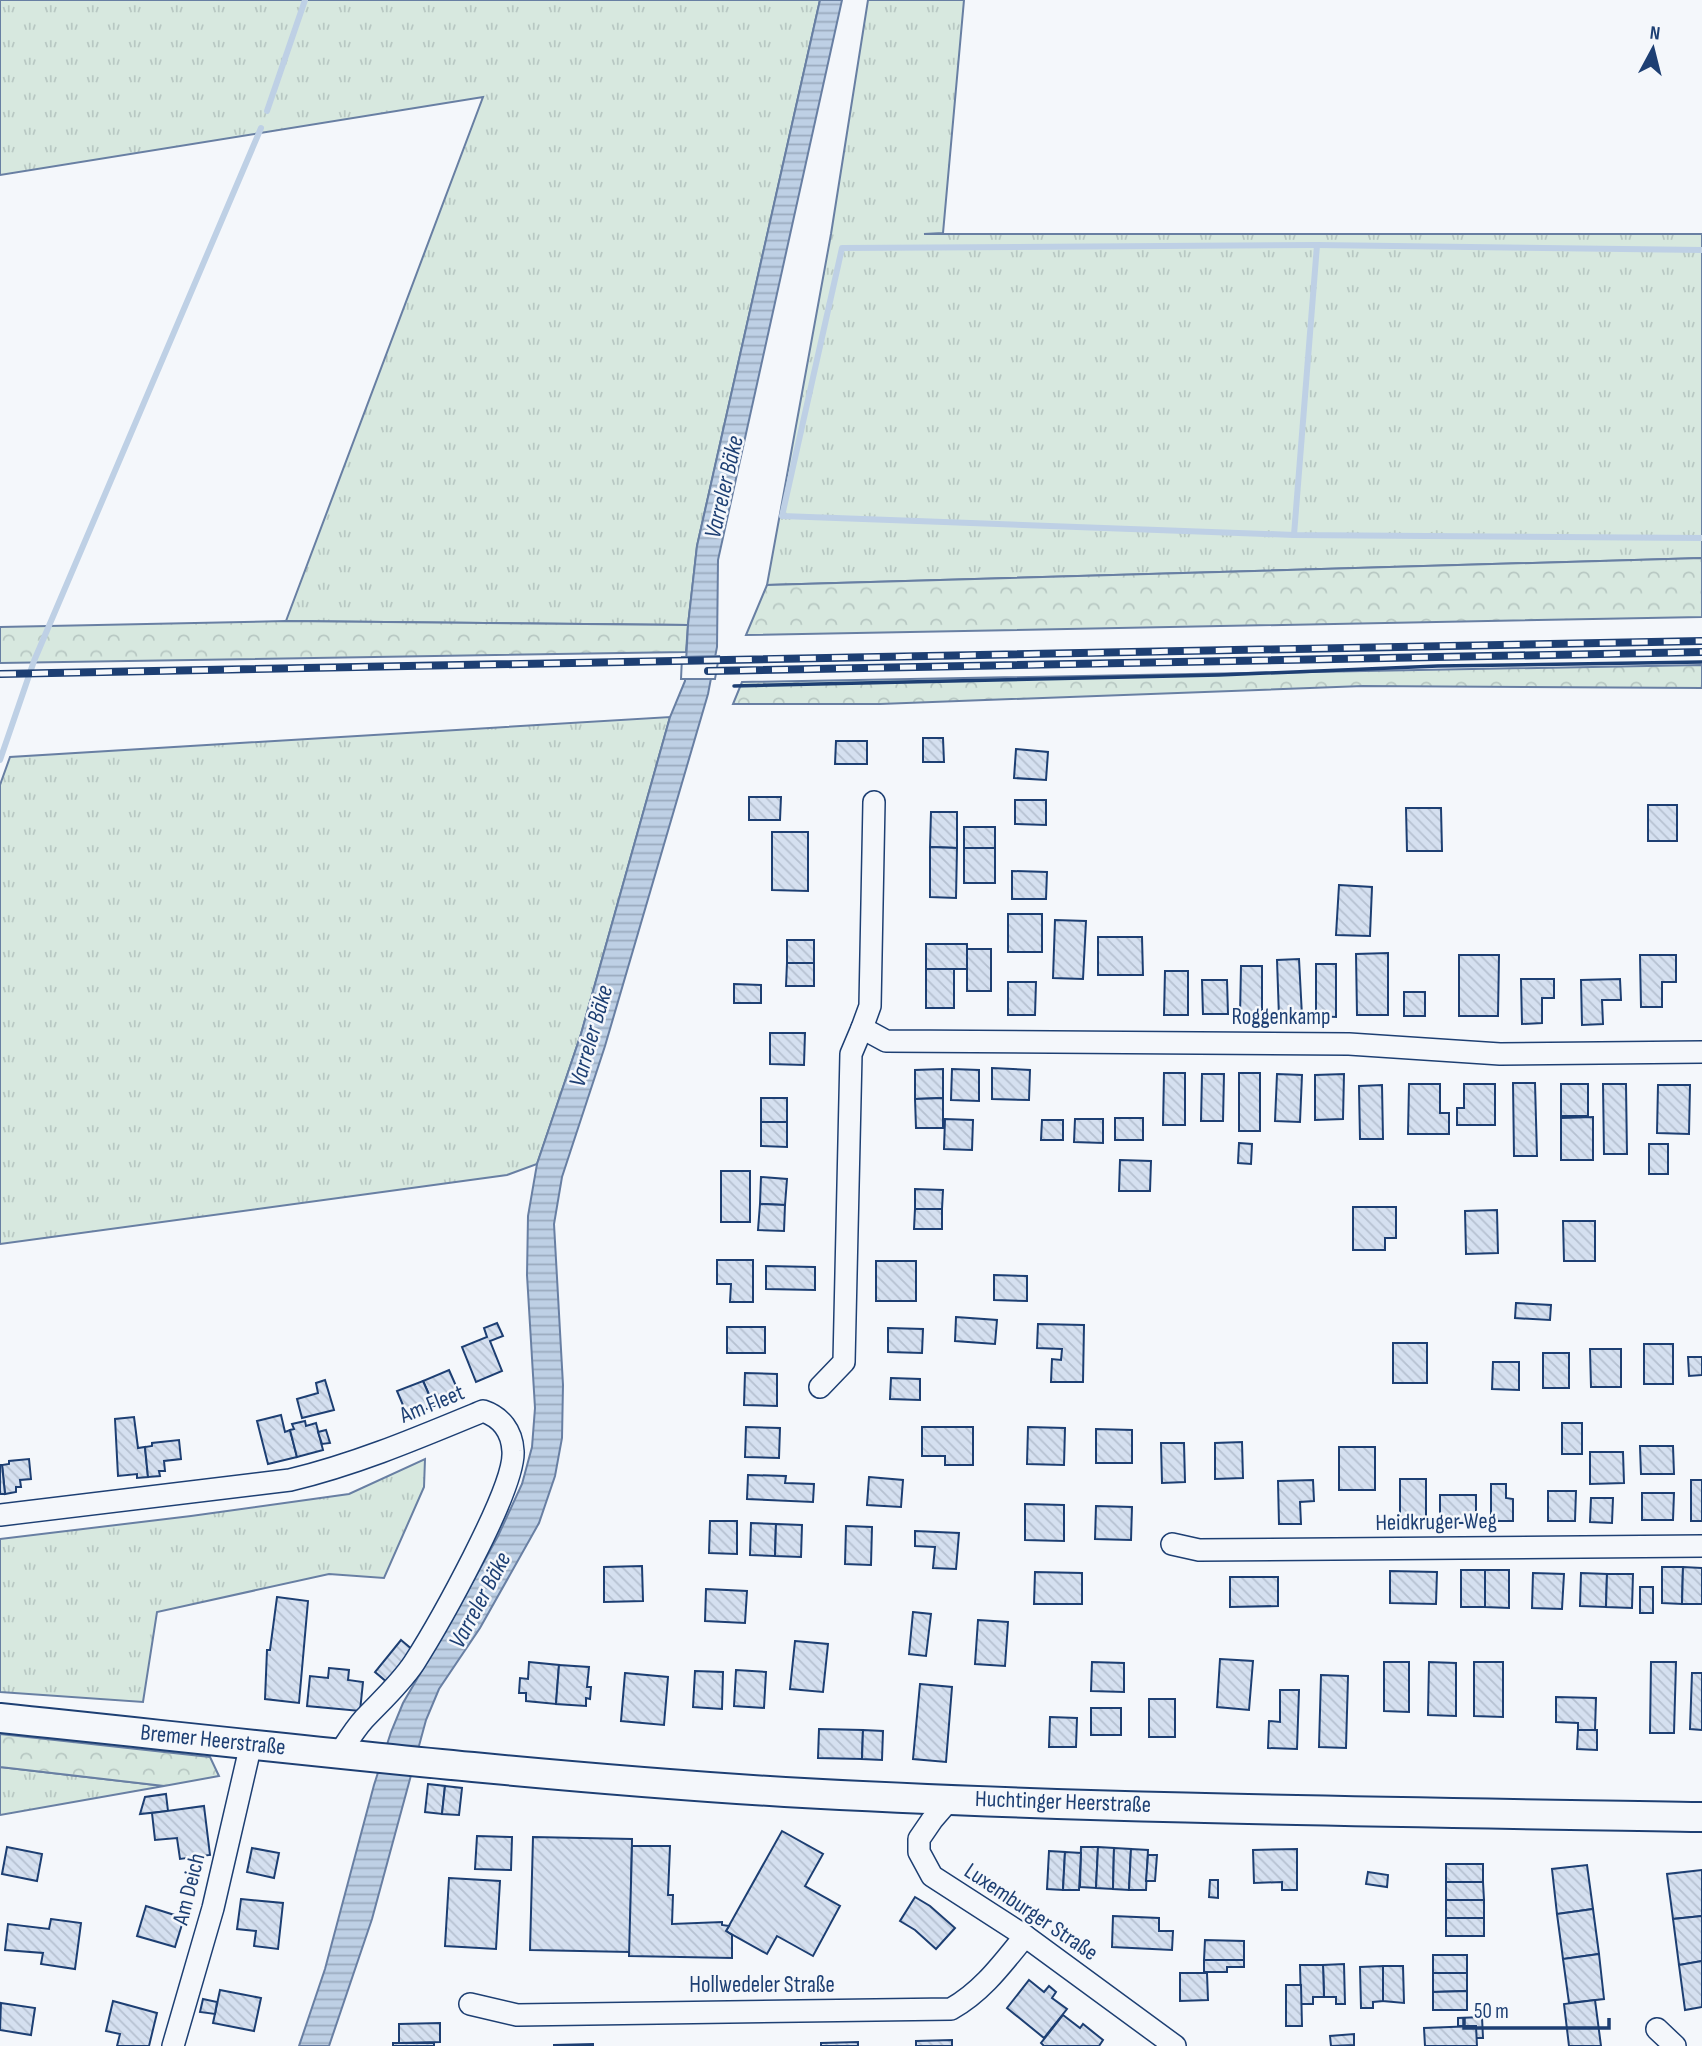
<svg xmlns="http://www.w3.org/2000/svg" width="1702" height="2046" viewBox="0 0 1702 2046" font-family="'Sofia Sans Condensed',sans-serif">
<defs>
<pattern id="grass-tufts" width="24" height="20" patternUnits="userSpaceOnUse" patternTransform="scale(1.75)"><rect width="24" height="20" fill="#d7e8df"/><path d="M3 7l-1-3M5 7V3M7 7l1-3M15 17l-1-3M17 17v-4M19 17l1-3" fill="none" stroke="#b8c8c3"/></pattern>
<pattern id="forest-crowns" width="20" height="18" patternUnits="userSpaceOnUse" patternTransform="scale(1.75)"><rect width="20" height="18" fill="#d7e8df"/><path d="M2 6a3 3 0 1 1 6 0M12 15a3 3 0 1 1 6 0" fill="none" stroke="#b8c8c3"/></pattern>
<pattern id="water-rules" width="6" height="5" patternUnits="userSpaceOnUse" patternTransform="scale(1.75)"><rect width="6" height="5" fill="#bed0e5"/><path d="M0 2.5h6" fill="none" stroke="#9aaabe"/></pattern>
<pattern id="building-back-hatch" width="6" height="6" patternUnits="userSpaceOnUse" patternTransform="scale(1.75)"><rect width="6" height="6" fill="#d5e0f0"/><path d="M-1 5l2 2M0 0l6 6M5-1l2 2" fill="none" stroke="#b6c1d1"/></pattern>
</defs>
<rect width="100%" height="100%" fill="#f4f7fb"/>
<g fill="url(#grass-tufts)" stroke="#687fa3" stroke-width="2">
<polygon points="0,0 820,0 697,546 688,625 286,621 483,97 0,175"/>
<polygon points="868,0 964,0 943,233 924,234 1702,234 1702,558 767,585 831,234"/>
<polygon points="670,717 581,1034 537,1164 507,1175 0,1244 0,785 10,757"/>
<polygon points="425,1459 424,1487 384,1578 329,1574 157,1612 143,1702 0,1692 0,1539 191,1516 349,1494"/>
<polygon points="0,1767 164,1786 0,1815"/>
</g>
<g fill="url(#forest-crowns)" stroke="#687fa3" stroke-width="2">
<polygon points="1702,558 1702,617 746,635 767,585"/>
<polygon points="286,621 688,625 686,652 0,663 0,627"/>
<polygon points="1702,665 1702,688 1363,686 880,704 733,704 742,682"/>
<polygon points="0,1734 210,1757 219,1776 164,1786 0,1767"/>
</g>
<polygon fill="url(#water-rules)" stroke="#687fa3" stroke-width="2" points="820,0 842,0 718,560 717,647 708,694 605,1046 562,1177 554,1224 563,1385 562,1438 555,1476 539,1523 480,1628 439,1689 426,1720 372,1919 329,2046 299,2046 325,1969 374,1785 391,1732 403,1703 451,1621 498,1536 522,1484 532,1447 535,1408 527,1275 528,1216 537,1164 581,1034 670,717 685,681 688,625 697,546"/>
<polygon fill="#f4f7fb" stroke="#687fa3" stroke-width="2" points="719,656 715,679 681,679 682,657"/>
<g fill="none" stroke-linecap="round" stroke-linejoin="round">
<g stroke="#bed0e5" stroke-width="6">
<polyline points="267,111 305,0"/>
<polyline points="1702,250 1317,245 842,248 782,516 1294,535 1702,538"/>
<polyline points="1294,535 1317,245"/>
<polyline points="0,760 34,661 261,128"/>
</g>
</g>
<g fill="url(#building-back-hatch)" stroke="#1d3f73" stroke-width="2">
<polygon points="923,738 943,738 944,762 923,762"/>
<polygon points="836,741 867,741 867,764 835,764"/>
<polygon points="1016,749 1048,752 1046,780 1014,778"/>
<polygon points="749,797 781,797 780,820 749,820"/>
<polygon points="1015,800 1046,800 1046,825 1015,824"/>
<rect x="1648" y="805" width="29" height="36"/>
<polygon points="1406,808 1441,808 1442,851 1407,851"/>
<polygon points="931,812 957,812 957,848 930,847"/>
<rect x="964" y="827" width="31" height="21"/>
<polygon points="772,832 808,832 808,891 772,890"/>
<polygon points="930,847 957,848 956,898 930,897"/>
<rect x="964" y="848" width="31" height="35"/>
<polygon points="1012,871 1047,872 1046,899 1012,899"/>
<polygon points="1339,885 1372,887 1370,936 1336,935"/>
<rect x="1008" y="914" width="34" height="38"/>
<polygon points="1055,920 1086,921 1083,979 1053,978"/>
<polygon points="1098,937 1142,937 1143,975 1098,975"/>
<rect x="787" y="940" width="27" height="23"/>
<rect x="926" y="944" width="41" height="25"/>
<rect x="967" y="949" width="24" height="42"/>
<polygon points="1388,953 1388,1015 1357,1015 1356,954"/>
<polygon points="1459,955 1499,955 1498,1016 1459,1016"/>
<polygon points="1640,955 1676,955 1676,982 1662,982 1662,1007 1641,1007"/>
<polygon points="1299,959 1302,1016 1279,1017 1277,960"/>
<polygon points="787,963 814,963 814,986 786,986"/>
<polygon points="1316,964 1336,964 1336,1017 1316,1016"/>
<polygon points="1241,966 1262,966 1262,1016 1240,1016"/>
<rect x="926" y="969" width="28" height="39"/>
<polygon points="1165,971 1188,971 1188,1015 1164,1015"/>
<polygon points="1521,979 1554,979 1554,998 1542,998 1542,1023 1522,1024"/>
<polygon points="1620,979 1621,1000 1602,1000 1603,1024 1582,1025 1581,980"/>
<polygon points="1202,980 1227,980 1228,1014 1203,1014"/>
<polygon points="1008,982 1036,982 1035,1015 1008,1015"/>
<polygon points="734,984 761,985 761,1003 734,1003"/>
<rect x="1404" y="992" width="21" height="24"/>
<polygon points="770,1033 805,1033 804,1065 770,1064"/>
<polygon points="992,1068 1030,1070 1029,1100 992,1099"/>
<polygon points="943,1069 943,1098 915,1099 915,1070"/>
<polygon points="952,1069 979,1070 979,1101 951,1100"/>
<polygon points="1164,1073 1185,1073 1185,1125 1163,1125"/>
<rect x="1239" y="1073" width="21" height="58"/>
<polygon points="1202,1074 1224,1074 1223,1121 1201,1121"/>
<polygon points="1277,1074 1302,1075 1300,1122 1275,1121"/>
<polygon points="1344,1074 1343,1119 1315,1120 1315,1075"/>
<polygon points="1513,1083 1535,1083 1537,1156 1514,1156"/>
<polygon points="1409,1084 1440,1084 1440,1113 1449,1113 1449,1134 1408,1134"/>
<polygon points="1464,1084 1495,1084 1495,1125 1457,1125 1457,1108 1464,1108"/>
<rect x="1561" y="1084" width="27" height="32"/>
<polygon points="1603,1084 1626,1084 1627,1154 1604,1154"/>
<polygon points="1382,1085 1383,1139 1360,1139 1359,1086"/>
<polygon points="1658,1085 1690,1085 1689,1134 1657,1133"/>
<rect x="761" y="1098" width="26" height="24"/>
<polygon points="943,1098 943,1128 916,1128 915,1099"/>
<polygon points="1593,1117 1593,1160 1561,1160 1561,1118"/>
<rect x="1115" y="1118" width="28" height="22"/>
<polygon points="945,1119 973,1120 972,1150 944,1149"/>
<polygon points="1075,1119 1103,1119 1103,1143 1074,1142"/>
<polygon points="1042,1120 1063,1120 1063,1140 1041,1140"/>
<polygon points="761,1122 787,1122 787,1147 761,1146"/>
<polygon points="1239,1143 1252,1144 1251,1164 1238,1163"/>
<rect x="1649" y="1144" width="19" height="30"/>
<polygon points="1120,1160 1151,1161 1150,1191 1119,1191"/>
<rect x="721" y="1171" width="29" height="51"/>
<polygon points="761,1177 787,1179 785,1205 760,1204"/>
<polygon points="915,1189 943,1190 942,1209 915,1209"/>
<polygon points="760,1204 785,1205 784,1231 758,1230"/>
<polygon points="1353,1207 1396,1207 1396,1238 1385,1238 1385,1250 1353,1250"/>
<polygon points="915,1209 942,1209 942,1229 914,1229"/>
<polygon points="1497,1210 1498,1253 1466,1254 1465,1211"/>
<polygon points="1563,1221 1595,1221 1595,1261 1564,1261"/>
<polygon points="717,1260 753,1260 753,1302 730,1302 731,1284 717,1284"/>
<rect x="876" y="1261" width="40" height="40"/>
<polygon points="766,1266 815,1267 815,1290 766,1289"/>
<polygon points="994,1275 1027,1276 1027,1301 994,1300"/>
<polygon points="1516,1303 1551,1305 1550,1320 1515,1318"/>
<polygon points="956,1317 997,1320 995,1344 955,1341"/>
<polygon points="497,1323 503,1336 490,1341 502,1371 476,1382 462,1347 487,1337 484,1328"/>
<polygon points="1038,1324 1084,1325 1083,1382 1051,1382 1052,1359 1061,1360 1062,1349 1037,1348"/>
<rect x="727" y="1327" width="38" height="26"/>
<polygon points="888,1328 923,1329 922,1353 888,1352"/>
<rect x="1393" y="1343" width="34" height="40"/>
<rect x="1644" y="1344" width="29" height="40"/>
<polygon points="1590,1349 1621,1349 1621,1387 1591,1387"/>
<rect x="1543" y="1353" width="26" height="35"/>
<polygon points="1688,1357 1702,1357 1702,1375 1689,1376"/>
<polygon points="1493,1362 1519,1362 1519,1390 1492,1389"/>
<polygon points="449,1370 460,1395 434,1406 423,1381"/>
<polygon points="745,1373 777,1374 777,1406 744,1405"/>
<polygon points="891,1378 920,1379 920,1400 890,1399"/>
<polygon points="325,1380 334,1410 302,1418 297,1399 318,1393 316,1383"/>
<polygon points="423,1381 434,1406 408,1417 397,1391"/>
<polygon points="281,1415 285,1432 290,1430 297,1457 268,1464 257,1421"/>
<polygon points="134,1417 138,1448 145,1447 148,1477 137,1478 137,1474 118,1476 115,1419"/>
<polygon points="305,1421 306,1426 316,1423 323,1450 297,1457 290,1430 294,1429 292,1424"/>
<rect x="1562" y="1423" width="20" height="31"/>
<polygon points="746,1427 780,1428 779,1458 745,1457"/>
<polygon points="922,1427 973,1427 973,1465 945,1465 945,1456 922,1456"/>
<polygon points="1028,1427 1065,1428 1064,1465 1027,1464"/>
<polygon points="1096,1429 1132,1430 1132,1463 1096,1463"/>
<polygon points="326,1430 330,1443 322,1444 318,1432"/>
<polygon points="179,1440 181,1459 164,1461 165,1471 159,1471 160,1476 148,1477 145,1447 152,1446 152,1443"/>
<polygon points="1242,1442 1243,1478 1215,1479 1215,1443"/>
<polygon points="1161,1443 1184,1443 1185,1482 1162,1483"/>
<polygon points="1640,1446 1673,1446 1674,1474 1641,1474"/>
<rect x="1339" y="1447" width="36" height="43"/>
<polygon points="1590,1452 1623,1452 1624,1483 1590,1484"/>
<polygon points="29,1459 31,1479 20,1480 21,1487 16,1487 16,1492 5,1494 2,1465 9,1464 9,1461"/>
<polygon points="0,1465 2,1465 5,1494 0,1494"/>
<polygon points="748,1475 786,1476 785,1483 814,1484 813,1502 747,1499"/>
<polygon points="869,1477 903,1480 901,1507 867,1505"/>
<rect x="1400" y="1479" width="26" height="43"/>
<polygon points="1313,1480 1314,1501 1300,1502 1301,1524 1279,1524 1278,1481"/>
<rect x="1691" y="1480" width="11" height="41"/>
<polygon points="1491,1484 1506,1484 1506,1498 1513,1499 1513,1521 1491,1521"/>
<polygon points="1548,1491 1576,1491 1575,1521 1548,1521"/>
<polygon points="1642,1493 1674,1493 1673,1520 1642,1520"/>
<rect x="1440" y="1495" width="36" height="28"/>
<polygon points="1591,1498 1613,1498 1612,1523 1590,1522"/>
<polygon points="1025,1504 1064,1505 1064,1541 1025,1540"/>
<polygon points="1096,1506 1132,1507 1131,1540 1095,1539"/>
<polygon points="710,1521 737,1521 737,1554 709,1553"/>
<polygon points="751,1523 776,1524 775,1556 750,1555"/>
<polygon points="776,1524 802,1525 801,1557 775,1556"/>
<polygon points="846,1526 872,1527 871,1565 845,1564"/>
<polygon points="915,1531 959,1533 956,1569 933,1568 935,1547 915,1546"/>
<polygon points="642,1566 643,1601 604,1602 604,1567"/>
<polygon points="1662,1567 1683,1567 1682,1604 1662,1603"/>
<polygon points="1683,1567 1702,1568 1702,1604 1682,1604"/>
<rect x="1461" y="1570" width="24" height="37"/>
<polygon points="1485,1570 1509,1570 1509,1608 1485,1607"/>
<polygon points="1390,1571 1437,1572 1436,1604 1390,1603"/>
<polygon points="1035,1572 1082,1573 1082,1604 1034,1604"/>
<polygon points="1533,1573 1564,1574 1562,1609 1532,1608"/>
<polygon points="1581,1573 1607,1574 1606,1607 1580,1606"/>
<polygon points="1607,1574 1633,1574 1632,1608 1606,1607"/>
<polygon points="1230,1577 1278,1577 1278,1606 1230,1607"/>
<rect x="1640" y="1587" width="13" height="26"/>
<polygon points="706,1589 747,1591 745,1623 705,1621"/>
<polygon points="277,1597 308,1601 299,1703 265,1699 267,1650 270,1650"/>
<polygon points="913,1612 931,1614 926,1656 909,1654"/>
<polygon points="978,1620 1008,1622 1005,1666 975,1664"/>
<polygon points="401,1640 414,1651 388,1683 375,1672"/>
<polygon points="795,1641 828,1644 823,1692 790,1689"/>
<polygon points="1220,1659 1253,1661 1249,1710 1217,1707"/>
<polygon points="529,1662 559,1665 556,1704 526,1701 526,1693 519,1693 520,1678 528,1679"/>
<polygon points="1092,1662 1124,1663 1124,1692 1091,1691"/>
<polygon points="1384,1662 1409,1662 1409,1712 1384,1711"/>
<polygon points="1429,1662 1456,1663 1456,1716 1428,1715"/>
<polygon points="1474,1662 1503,1662 1503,1717 1474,1716"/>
<polygon points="1651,1662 1676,1662 1674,1733 1650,1733"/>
<polygon points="559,1665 589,1667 587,1687 591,1687 590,1699 586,1698 586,1706 556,1704"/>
<polygon points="329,1668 349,1670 348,1680 363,1682 360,1711 307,1706 310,1676 328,1678"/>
<polygon points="736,1670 766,1672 764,1708 734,1706"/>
<polygon points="695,1671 723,1672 722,1709 693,1707"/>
<polygon points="625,1673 668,1677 664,1725 621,1721"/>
<polygon points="1692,1673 1702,1673 1702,1730 1690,1729"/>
<polygon points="1321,1675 1348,1676 1346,1748 1319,1747"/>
<polygon points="920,1684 952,1687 946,1762 913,1759"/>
<polygon points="1280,1690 1299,1690 1297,1749 1268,1748 1269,1721 1280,1722"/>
<polygon points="1556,1697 1596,1698 1595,1730 1578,1730 1578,1723 1556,1722"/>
<rect x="1149" y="1699" width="26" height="38"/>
<rect x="1091" y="1708" width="30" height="27"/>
<polygon points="1050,1717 1077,1718 1076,1747 1049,1747"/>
<polygon points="819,1729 863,1730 862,1759 818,1758"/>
<polygon points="863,1730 883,1731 882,1760 862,1759"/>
<polygon points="1578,1730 1597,1730 1597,1750 1577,1749"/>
<polygon points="428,1784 445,1786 442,1814 425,1812"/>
<polygon points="445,1786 462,1788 459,1815 442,1814"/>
<polygon points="166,1794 168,1811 140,1814 145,1797"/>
<polygon points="204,1806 210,1855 180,1859 177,1838 155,1840 152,1813"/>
<polygon points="782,1831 823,1854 805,1886 840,1906 813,1956 777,1936 767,1954 726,1931"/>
<polygon points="477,1836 512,1837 511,1870 475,1869"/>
<polygon points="533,1837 632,1839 630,1952 530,1950"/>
<polygon points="632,1846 670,1846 668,1895 673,1895 672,1924 722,1922 722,1925 729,1926 726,1931 732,1935 732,1958 629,1956"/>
<polygon points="7,1847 42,1854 37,1881 2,1874"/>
<polygon points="1081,1847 1098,1847 1096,1888 1080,1887"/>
<polygon points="1098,1847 1114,1848 1113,1889 1096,1888"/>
<polygon points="252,1848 279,1853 274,1878 247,1872"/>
<polygon points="1114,1848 1131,1849 1129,1890 1113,1889"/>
<polygon points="1131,1849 1148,1850 1146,1890 1129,1890"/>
<polygon points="1297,1849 1297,1890 1282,1890 1282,1882 1254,1883 1253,1850"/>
<polygon points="1049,1851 1065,1852 1063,1890 1047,1889"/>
<polygon points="1065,1852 1081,1853 1079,1890 1063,1890"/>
<polygon points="1148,1855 1157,1855 1155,1881 1146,1881"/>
<rect x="1446" y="1864" width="37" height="18"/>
<polygon points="1587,1865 1593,1909 1557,1914 1552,1869"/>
<polygon points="1702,1870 1702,1916 1673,1919 1667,1874"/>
<polygon points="1368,1872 1388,1875 1387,1887 1366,1884"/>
<polygon points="449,1878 500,1881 496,1949 445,1946"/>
<polygon points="1210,1880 1218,1880 1218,1898 1209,1897"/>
<polygon points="1446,1882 1483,1882 1484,1900 1446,1900"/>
<polygon points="915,1897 930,1906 955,1928 936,1949 915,1930 900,1921"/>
<polygon points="241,1899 283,1903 278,1949 254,1946 256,1931 237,1929"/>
<rect x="1446" y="1900" width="38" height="18"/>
<polygon points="146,1906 184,1918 175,1947 137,1936"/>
<polygon points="1593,1909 1599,1954 1563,1959 1557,1914"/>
<polygon points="1113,1916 1159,1918 1159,1931 1173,1931 1172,1950 1112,1947"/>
<polygon points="1702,1916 1702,1961 1679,1965 1673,1919"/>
<rect x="1446" y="1918" width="38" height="18"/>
<polygon points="51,1919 81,1923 75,1969 41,1964 43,1953 5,1950 8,1924 49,1929"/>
<polygon points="1205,1940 1244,1941 1244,1960 1204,1960"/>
<polygon points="1599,1954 1604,1999 1569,2003 1563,1959"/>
<rect x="1433" y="1955" width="34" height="18"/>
<polygon points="1204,1960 1244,1960 1244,1967 1227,1967 1227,1972 1204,1972"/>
<polygon points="1702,1961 1702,2007 1685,2010 1679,1965"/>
<polygon points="1344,1964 1345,2004 1336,2004 1336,1997 1324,1997 1323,1965"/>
<polygon points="1300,1965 1323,1965 1324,1997 1313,1997 1313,2004 1301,2004"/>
<polygon points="1383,1966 1383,2001 1373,2002 1373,2008 1361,2008 1360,1967"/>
<polygon points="1383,1966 1403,1966 1404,2003 1383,2001"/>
<polygon points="1180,1973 1207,1973 1208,2000 1180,2001"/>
<polygon points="1433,1973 1467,1973 1467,1991 1433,1992"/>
<polygon points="1029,1980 1044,1992 1049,1986 1056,1992 1052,1998 1067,2009 1044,2038 1007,2008"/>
<polygon points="1286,1985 1301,1985 1302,2026 1286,2026"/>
<polygon points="220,1990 261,1998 254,2031 213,2023"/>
<polygon points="1467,1991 1467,2010 1433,2010 1433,1992"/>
<polygon points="203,1999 217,2002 215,2014 200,2012"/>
<polygon points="1595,2000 1601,2046 1569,2046 1564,2004"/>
<polygon points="113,2001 157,2013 149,2046 117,2046 120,2034 106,2031"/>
<polygon points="1,2003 35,2008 31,2035 0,2030"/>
<polygon points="1063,2015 1080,2028 1083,2024 1103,2040 1099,2046 1044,2046 1041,2043"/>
<polygon points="1482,2017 1483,2038 1476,2038 1476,2026 1458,2026 1458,2018"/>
<polygon points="440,2023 440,2042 399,2043 399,2024"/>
<polygon points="1476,2026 1477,2046 1425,2046 1424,2028"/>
<polygon points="1354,2034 1354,2045 1331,2046 1330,2036"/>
<polygon points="952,2040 952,2046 916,2046 916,2041"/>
<polygon points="858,2042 858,2046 821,2046 821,2043"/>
<rect x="393" y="2043" width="41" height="3"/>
<polygon points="593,2044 593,2046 554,2046 554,2045"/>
</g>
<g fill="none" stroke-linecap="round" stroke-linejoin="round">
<defs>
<g id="minor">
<polyline points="862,1028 870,1006 874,802"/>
<polyline points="820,1387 844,1362 851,1054 862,1028 886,1041 1349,1044 1500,1054 1702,1052"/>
<path d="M 0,1515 L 290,1480 C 357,1464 420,1437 483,1411 C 501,1417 512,1431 513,1451 C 516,1488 437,1627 414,1663 C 400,1684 381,1701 364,1719 C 355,1729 347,1742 339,1754"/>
<polyline points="1172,1544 1199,1550 1702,1546"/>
<polyline points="951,1798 932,1820 919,1839 919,1852 932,1876 1025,1936 1175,2046"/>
<path d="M 470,2004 L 517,2015 L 951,2009 C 982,1992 1003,1963 1025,1936"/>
<polyline points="1657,2029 1675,2046"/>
<polyline points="173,2046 213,1908 251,1744"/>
</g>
<path id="major" d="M 0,1718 C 261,1745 523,1776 785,1792 C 1090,1809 1397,1812 1702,1817"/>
</defs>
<use href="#minor" stroke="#1d3f73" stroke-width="24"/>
<use href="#major" stroke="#1d3f73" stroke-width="32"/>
<use href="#minor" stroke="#f4f7fb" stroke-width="21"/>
<use href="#major" stroke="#f4f7fb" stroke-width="28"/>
<defs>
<g id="rail">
<polyline points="708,671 1702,652"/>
<polyline points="0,674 1702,641"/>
</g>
</defs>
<use href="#rail" stroke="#1d3f73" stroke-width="8"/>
<use href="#rail" stroke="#f4f7fb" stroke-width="5" stroke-dasharray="16" stroke-linecap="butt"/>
<polyline stroke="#1d3f73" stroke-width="3.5" points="734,686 1219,675 1438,666 1702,662"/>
</g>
<g text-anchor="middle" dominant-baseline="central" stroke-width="5" stroke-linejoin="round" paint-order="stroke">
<g font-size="23" fill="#1d3f73" stroke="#f4f7fb">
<text x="1281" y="1017">Roggenkamp</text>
<text transform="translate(432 1404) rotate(-22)">Am Fleet</text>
<text transform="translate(1436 1522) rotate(-1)">Heidkruger Weg</text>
<text transform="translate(213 1740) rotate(6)">Bremer Heerstraße</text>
<text transform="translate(1063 1802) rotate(2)">Huchtinger Heerstraße</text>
<text transform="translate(189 1889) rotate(-76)">Am Deich</text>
<text transform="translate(1031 1912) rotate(34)">Luxemburger Straße</text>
<text x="762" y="1985">Hollwedeler Straße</text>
</g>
<g font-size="24" font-style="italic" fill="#1d3f73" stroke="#f4f7fb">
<text transform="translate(724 487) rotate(-77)">Varreler Bäke</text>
<text transform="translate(591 1036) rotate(-74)">Varreler Bäke</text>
<text transform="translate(480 1600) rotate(-62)">Varreler Bäke</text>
</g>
</g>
<g transform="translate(1653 49) rotate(7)" stroke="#f4f7fb" stroke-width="5" paint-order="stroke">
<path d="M0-5L12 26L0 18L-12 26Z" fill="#1d3f73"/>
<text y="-10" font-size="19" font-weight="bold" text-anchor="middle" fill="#1d3f73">N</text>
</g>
<path d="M1464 2018v10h145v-10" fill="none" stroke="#1d3f73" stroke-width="3.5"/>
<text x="1474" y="2018" font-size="21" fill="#1d3f73" stroke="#f4f7fb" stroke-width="5" paint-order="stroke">50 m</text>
</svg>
